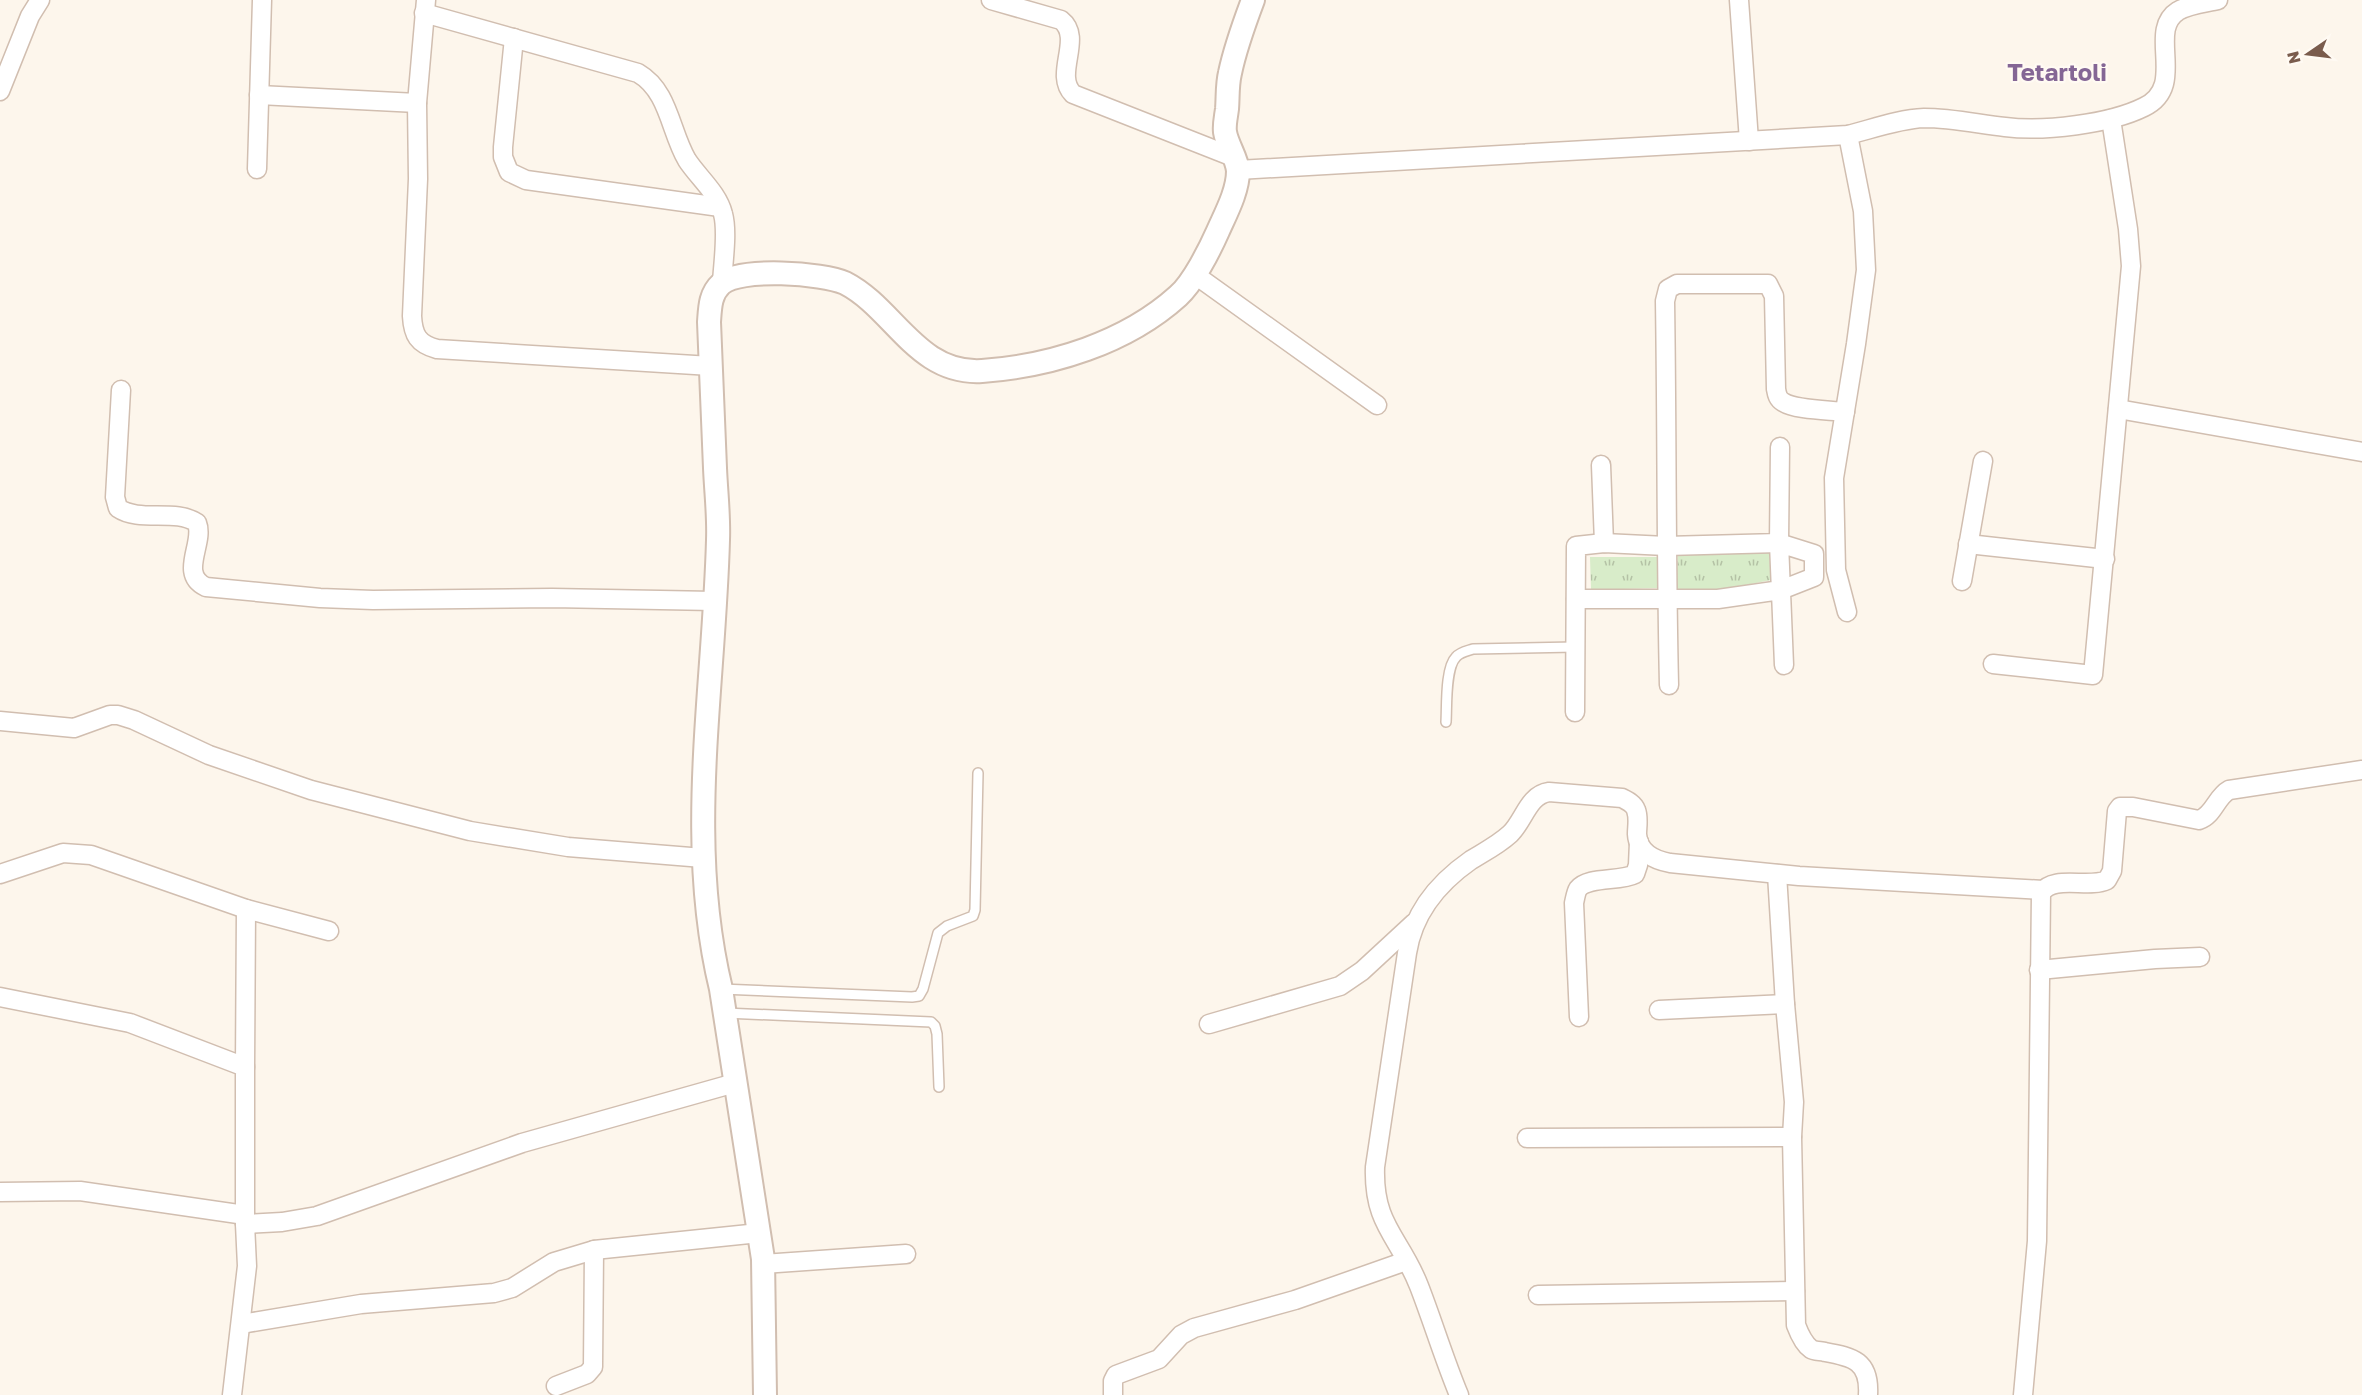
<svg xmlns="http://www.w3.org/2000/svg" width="2362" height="1395" viewBox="0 0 2362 1395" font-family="'Golos Text',sans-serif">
<defs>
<pattern id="grass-tufts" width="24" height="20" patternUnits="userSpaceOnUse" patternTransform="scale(1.5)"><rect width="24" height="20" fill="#d8ecc9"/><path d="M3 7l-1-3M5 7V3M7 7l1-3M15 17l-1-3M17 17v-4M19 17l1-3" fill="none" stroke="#b4c2a5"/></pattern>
</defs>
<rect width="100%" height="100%" fill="#fdf6ec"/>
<g fill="url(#grass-tufts)">
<polygon points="1769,550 1771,580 1726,589 1676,591 1678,552"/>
<polygon points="1590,557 1657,557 1657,588 1591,590"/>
</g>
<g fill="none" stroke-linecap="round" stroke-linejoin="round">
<defs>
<g id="service">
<path d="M 1446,722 C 1447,707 1445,668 1456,657 C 1460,652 1467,651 1473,649 L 1575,647"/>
<polyline points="721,989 912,997 919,996 923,989 938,933 947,926 973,916 975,910 978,773"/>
<polyline points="725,1013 931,1022 935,1026 937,1034 939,1087"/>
</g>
<g id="minor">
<path d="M 426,0 L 417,103 L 418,179 L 412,316 C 413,335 418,344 437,349 L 711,366"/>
<path d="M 991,0 L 1061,20 C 1084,38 1053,74 1073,94 L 1233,157"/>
<polyline points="1739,0 1749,141"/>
<path d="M 424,13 L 638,73 C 669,91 670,131 687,160 C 698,177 718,193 723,214 C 728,232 723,263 722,283"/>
<polyline points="514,38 503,147 503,157 509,172 526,180 720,207"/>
<polyline points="0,91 30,16 40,0"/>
<polyline points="259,95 417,103"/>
<polyline points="257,169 262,0"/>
<path d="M 1238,170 L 1848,135 C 1872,129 1899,119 1924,118 C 1952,118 1978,124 2005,127 C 2043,132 2110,124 2144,107 C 2188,86 2146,31 2178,11 C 2190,4 2205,3 2218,0"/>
<polyline points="1194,274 1377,405"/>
<path d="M 121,390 L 115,497 L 118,508 C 140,523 175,508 197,523 C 205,543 178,574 206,587 L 320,598 L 373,600 L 552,598 L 714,601"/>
<polyline points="2118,409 2362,452"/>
<polyline points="1601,465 1604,543"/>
<polyline points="1968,544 2105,559"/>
<polyline points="1962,581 1983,461"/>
<polyline points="1576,599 1718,599 1781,590 1814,577 1814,554 1779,543 1784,665"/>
<polyline points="1847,612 1836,570 1834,478 1856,344 1866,270 1863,211 1848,135"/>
<polyline points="1993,664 2093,675 2131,266 2128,229 2111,119"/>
<path d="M 1669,685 C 1666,557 1667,429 1665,301 L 1668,289 L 1677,284 L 1768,284 L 1774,296 L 1776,389 C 1777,395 1778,399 1783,402 C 1795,410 1829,410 1845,412"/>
<polyline points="1575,712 1576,546 1604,543 1666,546 1779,543 1780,447"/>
<polyline points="0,721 74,728 110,715 118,715 134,720 209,755 311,790 470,831 568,847 703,858"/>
<polyline points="0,874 63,853 91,855 246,909 329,931"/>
<path d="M 1777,874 L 1785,1004 L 1794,1102 L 1792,1137 L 1796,1325 C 1799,1333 1804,1344 1811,1349 C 1814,1351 1821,1351 1825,1352 C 1853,1357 1870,1361 1868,1395"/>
<polyline points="2039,970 2155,959 2200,957"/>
<polyline points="0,997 130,1023 245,1067 245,1224 247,1266 232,1395"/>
<polyline points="1659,1010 1785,1004"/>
<path d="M 1579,1017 L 1574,903 C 1575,899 1576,892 1578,889 C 1588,876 1620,882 1635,874 L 1638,865 L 1639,842"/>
<polyline points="1209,1024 1340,986 1362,971 1414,923"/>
<polyline points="245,1067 246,909"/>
<polyline points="1527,1138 1792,1137"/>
<polyline points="0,1192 80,1191 245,1215"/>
<polyline points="245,1224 282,1222 317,1216 522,1143 735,1083"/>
<polyline points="763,1264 906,1254"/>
<polyline points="1538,1295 1795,1291"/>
<polyline points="241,1324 361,1304 494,1293 512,1288 554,1262 594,1250 759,1233"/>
<polyline points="556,1386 587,1374 593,1367 594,1250"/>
<polyline points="1113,1395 1113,1381 1116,1375 1159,1359 1181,1335 1194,1328 1295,1300 1406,1261"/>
<path d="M 1459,1395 C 1444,1359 1433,1322 1419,1286 C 1400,1237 1373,1226 1375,1167 L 1407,953 C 1413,914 1438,883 1471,860 C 1484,852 1498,845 1510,834 C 1524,821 1528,795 1549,792 L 1622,798 C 1628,801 1634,804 1636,810 C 1639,818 1637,826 1637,834 C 1638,852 1654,860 1670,863 L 1799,876 L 2043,890"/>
<path d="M 2023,1395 L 2037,1241 L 2041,893 C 2054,874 2088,889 2107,880 L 2112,871 L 2117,811 L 2120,807 L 2133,807 L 2199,820 C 2214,815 2216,797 2229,790 L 2362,770"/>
</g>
<path id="tertiary" d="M 765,1395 L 763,1259 L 721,989 C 685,841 714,690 718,540 C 719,516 716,492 715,468 C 713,419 711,370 709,322 C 710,308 710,294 721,284 C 739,267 823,273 845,283 C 894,308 917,375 982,371 C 1051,366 1126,343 1178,296 C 1193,283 1210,249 1218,231 C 1226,213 1238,191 1238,171 C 1237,158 1227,145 1225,132 C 1224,125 1226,117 1227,109 C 1228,98 1227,85 1230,73 C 1235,49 1244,24 1253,0"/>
</defs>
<use href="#service" stroke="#d1beb0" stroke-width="12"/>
<use href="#minor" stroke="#d1beb0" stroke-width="21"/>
<use href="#tertiary" stroke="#d1beb0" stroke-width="26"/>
<use href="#service" stroke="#fff" stroke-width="9"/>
<use href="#minor" stroke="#fff" stroke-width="18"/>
<use href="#tertiary" stroke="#fff" stroke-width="22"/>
</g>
<g text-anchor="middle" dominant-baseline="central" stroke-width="4.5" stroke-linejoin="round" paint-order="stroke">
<g font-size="24" font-weight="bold" fill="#846695" stroke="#fffaf3">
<text x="2057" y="71">Tetartoli</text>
</g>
</g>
<g transform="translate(2308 54) rotate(256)" stroke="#fffaf3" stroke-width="4.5" paint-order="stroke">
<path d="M0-4.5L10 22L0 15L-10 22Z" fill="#7a5c4d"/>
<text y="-9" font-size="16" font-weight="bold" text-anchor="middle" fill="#7a5c4d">N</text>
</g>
</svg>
